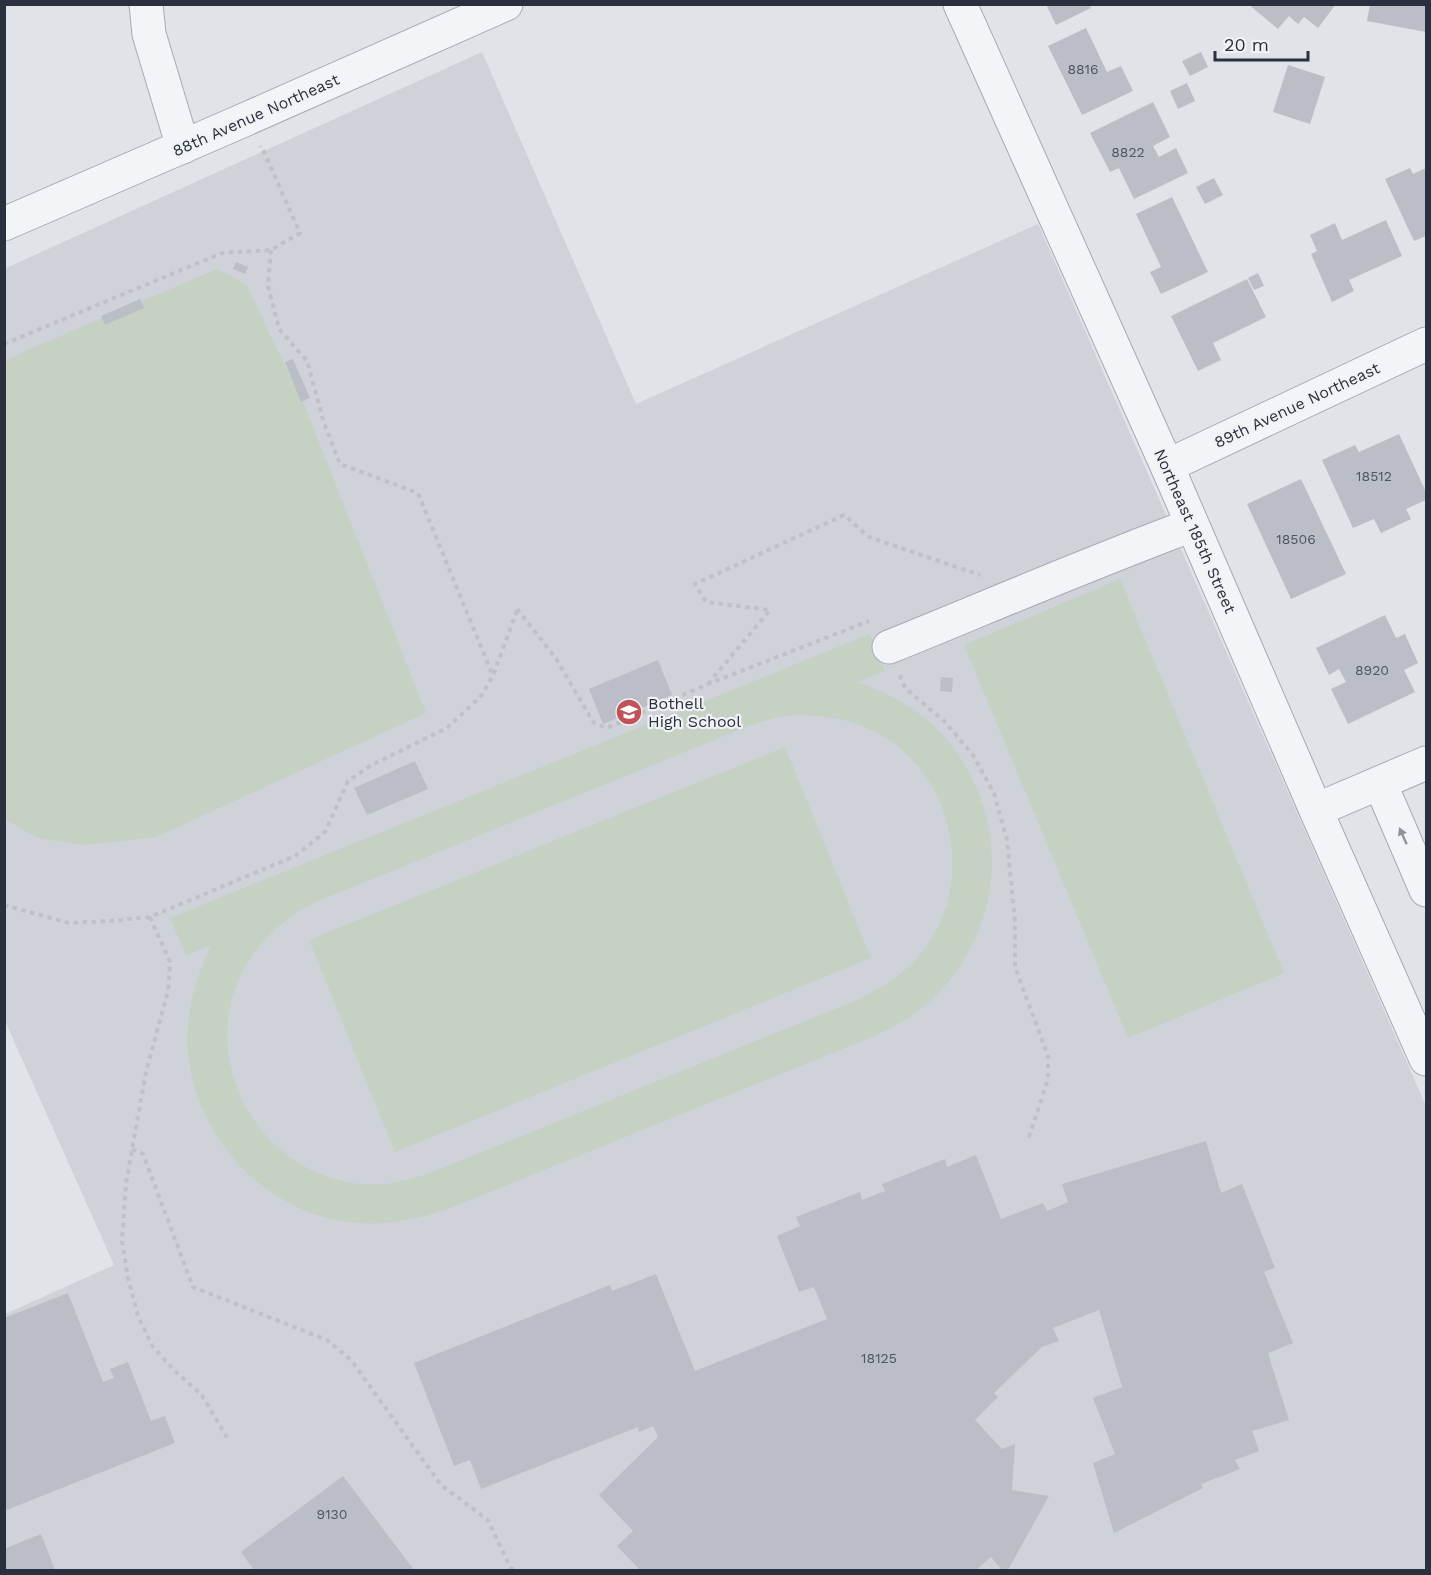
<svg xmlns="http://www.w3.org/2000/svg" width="1431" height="1575" viewBox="0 0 1431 1575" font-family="'Work Sans',sans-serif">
<rect width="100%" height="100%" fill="#e1e3e8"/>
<polygon fill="#cfd2d9" points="482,52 636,404 1038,224 1426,1106 1426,1570 5,1570 5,1314 114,1265 5,1021 4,269"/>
<g fill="#c5d1c3" fill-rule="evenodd">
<polygon points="217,269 246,284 306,409 426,713 156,837 85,845 37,838 5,819 5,362 23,352"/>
<polygon points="1120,579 1284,973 1128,1038 964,645"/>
<path d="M 870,634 L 885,671 L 858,682 C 883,691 905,702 926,719 C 946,735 962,757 973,780 C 1010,856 991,948 927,1004 C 912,1017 895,1026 877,1035 L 445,1210 C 416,1219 389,1225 359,1223 C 269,1217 194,1139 188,1050 C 185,1013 196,978 211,945 L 186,955 L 170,918 ZM 796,715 C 827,715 856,720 883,736 C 959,781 976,893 917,958 C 901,976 882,987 862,998 L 430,1173 C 415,1178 401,1182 386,1184 C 268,1194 185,1059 250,959 C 267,932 290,915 318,901 L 751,725 L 773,718 Z"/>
<polygon points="785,747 871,958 395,1152 309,940"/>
</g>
<g fill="#bbbec7">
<polygon points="1046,4 1089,4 1091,8 1056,25"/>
<polygon points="1248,4 1336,4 1318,28 1304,17 1298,24 1289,16 1278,29"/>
<polygon points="1370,4 1426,4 1426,32 1367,21"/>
<polygon points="1086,28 1107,72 1121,66 1133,91 1082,115 1048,46"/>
<polygon points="1201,52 1208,67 1190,76 1182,61"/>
<polygon points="1288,65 1325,77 1310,124 1273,112"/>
<polygon points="1187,83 1195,101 1178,109 1170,91"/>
<polygon points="1153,102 1170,137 1153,146 1159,157 1176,148 1188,173 1134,199 1119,168 1110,172 1090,133"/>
<polygon points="1410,168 1413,174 1426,168 1426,236 1414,241 1385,179"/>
<polygon points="1214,178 1223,195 1205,204 1196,187"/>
<polygon points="1172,197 1208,272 1161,294 1150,272 1161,267 1136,214"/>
<polygon points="1386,220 1402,256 1349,280 1354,291 1332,302 1311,254 1317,251 1310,235 1335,223 1342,240"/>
<polygon points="236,262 248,267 245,274 233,269"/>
<polygon points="1258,273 1264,286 1254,290 1248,278"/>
<polygon points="1247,279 1266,317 1213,343 1221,360 1198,371 1171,316"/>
<polygon points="140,299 144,308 105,325 101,316"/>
<polygon points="293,359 310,398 301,402 285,362"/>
<polygon points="1399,434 1426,492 1426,500 1406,509 1411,519 1381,533 1374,519 1353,528 1322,460 1355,445 1359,452"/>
<polygon points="1301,479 1346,574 1291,599 1247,504"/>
<polygon points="1385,615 1396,638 1405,634 1418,663 1404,670 1415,692 1348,724 1331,689 1346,682 1339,669 1329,675 1316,648"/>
<polygon points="658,660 672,695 603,724 589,689"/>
<polygon points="941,677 953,678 952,692 940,691"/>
<polygon points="415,761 428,789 367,815 354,788"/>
<polygon points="1206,1141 1221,1193 1242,1184 1275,1268 1264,1272 1293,1343 1268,1353 1289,1420 1252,1431 1259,1451 1235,1460 1240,1469 1201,1484 1203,1488 1114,1533 1093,1463 1115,1454 1093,1398 1122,1387 1099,1310 1053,1328 1059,1341 1042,1347 994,1393 998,1397 975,1420 1002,1449 1015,1444 1012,1490 1049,1496 1008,1570 1002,1570 991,1557 976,1570 640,1570 617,1546 633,1531 599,1495 658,1437 653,1426 639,1432 638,1427 481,1489 470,1460 454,1466 414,1363 610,1285 612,1291 656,1274 695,1371 827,1319 814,1287 799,1292 777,1236 800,1226 796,1217 860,1192 862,1200 885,1191 882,1184 945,1159 947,1167 976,1155 1001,1219 1043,1203 1047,1211 1068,1202 1062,1184"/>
<polygon points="68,1293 103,1382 114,1378 110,1369 128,1362 151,1421 165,1416 175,1443 4,1511 4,1318"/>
<polygon points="343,1476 414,1570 254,1570 241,1552"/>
<polygon points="41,1534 55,1570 4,1570 4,1549"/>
</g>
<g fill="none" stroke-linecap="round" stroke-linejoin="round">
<defs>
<g id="minor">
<polyline points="146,4 149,34 183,147"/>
<polyline points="960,4 1167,466 1318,815 1426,1059"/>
<polyline points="4,224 244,120 506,4"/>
<polyline points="1167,466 1426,344"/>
<path d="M 889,647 C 990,606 1090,563 1192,525"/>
<polyline points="1380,783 1426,890"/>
<polyline points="1316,810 1426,763"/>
</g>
</defs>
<use href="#minor" stroke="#a7aab2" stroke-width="35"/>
<g stroke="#bfc1c7" stroke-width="4" stroke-dasharray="4.5 4.5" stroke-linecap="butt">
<polyline points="271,250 268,286 279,329 307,361 324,423 340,464 418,493 493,676"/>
<polyline points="4,344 222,253 271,250 300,233 265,154 260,146"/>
<polyline points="517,609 555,657 594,723 607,728 708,684 869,621"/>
<polyline points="900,675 905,688 944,721 973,755 994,793 1007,840 1015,922 1015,967 1048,1056 1048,1079 1028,1140"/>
<polyline points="708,684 770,610 706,602 695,584 844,515 869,537 980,575"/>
<polyline points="4,905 69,923 110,921 150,917 295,856 325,832 348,781 370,766 447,728 481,696 493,676 517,610"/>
<polyline points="150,917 170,962 168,991 146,1072 126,1183 122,1241 128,1278 138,1316 153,1347 177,1373 201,1394 228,1439"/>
<polyline points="132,1149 143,1154 193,1287 327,1340 351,1360 441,1485 488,1520 510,1567 514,1570"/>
</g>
<use href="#minor" stroke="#f3f4f7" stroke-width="33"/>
</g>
<defs><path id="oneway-solid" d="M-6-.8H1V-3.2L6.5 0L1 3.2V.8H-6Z" transform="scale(1.5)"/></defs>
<use fill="#8f929a" href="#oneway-solid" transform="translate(1403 836) rotate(-114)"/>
<defs>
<symbol id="school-disc" viewBox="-11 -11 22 22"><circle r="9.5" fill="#bf5357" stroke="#f0f2f6"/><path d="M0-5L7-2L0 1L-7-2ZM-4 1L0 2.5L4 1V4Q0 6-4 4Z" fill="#fff"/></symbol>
</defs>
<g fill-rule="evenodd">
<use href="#school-disc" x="614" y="697" width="30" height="30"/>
</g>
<g text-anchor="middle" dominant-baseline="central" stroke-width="4.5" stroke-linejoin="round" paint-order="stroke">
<g font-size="14" fill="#4f5460">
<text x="1083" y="69">8816</text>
<text x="1128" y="152">8822</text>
<text x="1374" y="476">18512</text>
<text x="1296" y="539">18506</text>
<text x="1372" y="670">8920</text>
<text x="879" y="1358">18125</text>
<text x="332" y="1514">9130</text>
</g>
<g font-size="16" fill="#2b303e" stroke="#f0f2f6">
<text transform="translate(256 115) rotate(-24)">88th Avenue Northeast</text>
<text transform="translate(1297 405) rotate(-25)">89th Avenue Northeast</text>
<text transform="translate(1195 531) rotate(66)">Northeast 185th Street</text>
</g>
<g font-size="16" fill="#2b303e" stroke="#f0f2f6" text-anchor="start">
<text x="648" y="703">Bothell<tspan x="648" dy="18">High School</tspan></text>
</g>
</g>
<rect width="1431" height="1575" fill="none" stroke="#2b303e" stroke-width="12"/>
<path d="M1215 51v9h93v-9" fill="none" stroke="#2b303e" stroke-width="3"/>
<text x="1224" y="51" font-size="18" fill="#2b303e" stroke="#f0f2f6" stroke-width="4.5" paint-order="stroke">20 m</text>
</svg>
